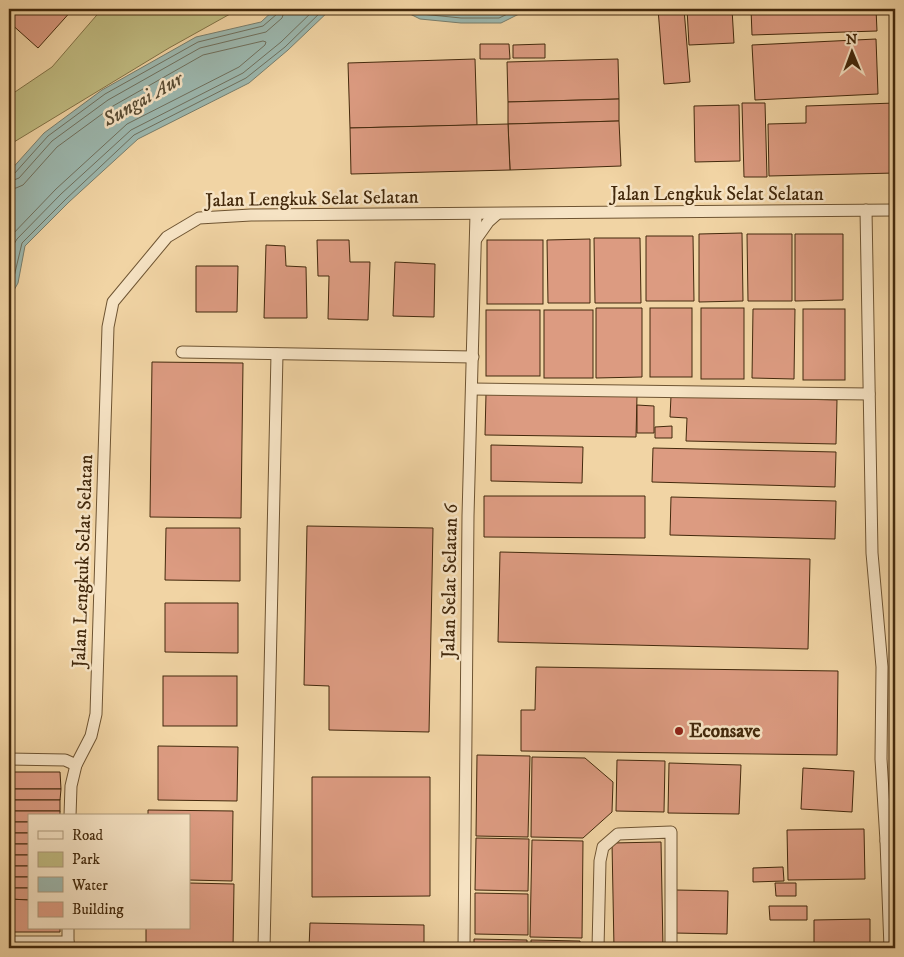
<svg xmlns="http://www.w3.org/2000/svg" width="904" height="957" viewBox="0 0 904 957" font-family="'IM FELL DW Pica',serif">
<rect width="100%" height="100%" fill="#f1d4a4"/>
<filter id="stains"><feTurbulence type="fractalNoise" baseFrequency=".004" numOctaves="4"/><feColorMatrix values="0 0 0 0 .2 0 0 0 0 .09 0 0 0 0 .02 0 0 0 .5 -.17"/></filter>
<radialGradient id="worn" r=".72"><stop offset=".6" stop-color="#630" stop-opacity="0"/><stop offset="1" stop-color="#630" stop-opacity=".3"/></radialGradient>
<polygon fill="#c0bb81" stroke="#827246" points="102,9 239,9 169,48 14,142 9,147 9,96 52,67"/>
<g fill="#9cb7ae" stroke="#787e6d">
<polygon points="275,9 331,9 288,50 249,83 138,139 69,202 25,246 18,283 9,299 9,172 44,133 102,90 196,37 261,22"/>
<polygon points="400,9 529,9 501,23 461,23 420,19"/>
</g>
<g fill="none" stroke-linecap="round" stroke-linejoin="round">
<g stroke="#70705d" stroke-width="1">
<polyline points="411,9 421,14 461,18 499,18 518,9"/>
<path d="M 432,9 C 449,10 489,16 504,9"/>
<polyline points="9,175 14,174 48,136 105,94 198,42 263,26 277,14 278,9"/>
<polyline points="9,182 19,178 52,141 108,100 200,48 266,32 282,18 285,9"/>
<polyline points="9,189 16,188 23,185 57,147 113,106 203,55 263,41 266,42 265,45 239,67 127,124 56,189 9,238"/>
<polyline points="9,272 14,244 17,239 61,194 131,130 243,73 281,42 315,9"/>
<polyline points="9,289 13,281 22,243 66,199 134,135 246,78 285,47 324,9"/>
</g>
</g>
<g fill="#dc9b81" stroke="#43290c">
<polygon points="9,9 73,9 38,48 9,22"/>
<polygon points="658,9 684,9 690,82 664,84"/>
<polygon points="687,9 732,9 734,43 689,45"/>
<polygon points="751,9 876,9 877,31 752,35"/>
<polygon points="876,39 878,94 755,100 752,45"/>
<polygon points="480,44 509,44 510,59 480,59"/>
<polygon points="545,44 545,58 513,58 513,45"/>
<polygon points="475,59 477,125 350,128 348,63"/>
<polygon points="618,59 619,99 508,102 507,62"/>
<polygon points="619,99 619,121 508,124 508,102"/>
<polygon points="742,103 765,103 767,177 744,177"/>
<polygon points="895,103 895,173 769,176 768,124 806,123 806,106"/>
<polygon points="739,105 740,161 695,162 694,106"/>
<polygon points="619,121 621,166 510,170 508,124"/>
<polygon points="508,124 510,170 351,174 350,128"/>
<polygon points="742,233 743,301 699,302 699,234"/>
<polygon points="747,234 792,234 792,301 748,301"/>
<polygon points="795,234 843,234 843,300 795,301"/>
<polygon points="646,236 693,236 694,301 646,301"/>
<polygon points="594,238 640,238 641,303 595,303"/>
<polygon points="590,239 590,303 548,303 547,240"/>
<polygon points="317,240 349,240 350,262 370,262 368,320 328,319 329,276 318,276"/>
<rect x="487" y="240" width="56" height="64"/>
<polygon points="266,245 285,246 286,266 306,267 307,318 264,318"/>
<polygon points="395,262 435,264 434,317 393,316"/>
<polygon points="196,266 238,266 237,312 196,312"/>
<polygon points="596,308 642,308 642,377 596,378"/>
<rect x="650" y="308" width="42" height="69"/>
<rect x="701" y="308" width="43" height="71"/>
<polygon points="753,309 795,309 794,379 752,378"/>
<rect x="803" y="309" width="42" height="71"/>
<rect x="486" y="310" width="54" height="66"/>
<rect x="544" y="310" width="49" height="68"/>
<polygon points="152,362 243,363 241,518 150,517"/>
<polygon points="486,394 637,396 636,437 485,435"/>
<polygon points="671,396 837,400 836,444 686,441 687,418 670,417"/>
<polygon points="637,405 654,406 654,433 637,433"/>
<polygon points="672,426 672,438 655,438 655,427"/>
<polygon points="491,445 583,447 582,483 491,481"/>
<polygon points="653,448 836,452 835,487 652,482"/>
<polygon points="484,496 645,496 645,538 484,537"/>
<polygon points="671,497 836,501 835,539 670,535"/>
<polygon points="307,526 433,528 429,732 329,730 329,686 304,685"/>
<polygon points="166,528 240,528 240,581 165,580"/>
<polygon points="500,552 810,559 808,649 498,642"/>
<polygon points="165,603 238,603 238,653 165,652"/>
<polygon points="536,667 838,671 837,755 521,751 521,710 535,710"/>
<rect x="163" y="676" width="74" height="50"/>
<polygon points="158,746 238,747 237,801 158,800"/>
<polygon points="477,755 530,756 528,837 476,836"/>
<polygon points="532,757 585,758 613,782 612,812 583,838 531,837"/>
<polygon points="617,760 665,761 664,812 616,811"/>
<polygon points="669,763 741,765 739,814 668,813"/>
<polygon points="803,768 854,771 852,812 801,809"/>
<polygon points="9,772 60,772 61,789 9,789"/>
<polygon points="312,777 430,777 430,896 312,897"/>
<polygon points="9,789 61,789 60,800 9,800"/>
<rect x="9" y="800" width="51" height="11"/>
<polygon points="148,810 233,811 232,881 189,880 189,816 148,816"/>
<polygon points="9,811 60,811 60,816 29,816 29,822 9,822"/>
<rect x="9" y="822" width="20" height="11"/>
<polygon points="864,829 865,879 788,880 787,830"/>
<rect x="9" y="833" width="20" height="11"/>
<polygon points="476,838 529,839 528,891 475,890"/>
<polygon points="532,840 583,841 582,938 530,937"/>
<polygon points="661,842 663,948 614,948 612,843"/>
<rect x="9" y="844" width="20" height="11"/>
<rect x="9" y="855" width="20" height="11"/>
<rect x="9" y="866" width="20" height="11"/>
<polygon points="783,867 784,881 753,882 753,868"/>
<rect x="9" y="877" width="20" height="11"/>
<polygon points="189,883 234,884 233,948 146,946 146,928 189,928"/>
<polygon points="775,883 796,883 796,896 776,896"/>
<polygon points="9,888 29,888 29,900 9,899"/>
<polygon points="676,890 728,891 727,934 674,933"/>
<polygon points="475,893 528,894 528,935 475,934"/>
<polygon points="9,899 29,900 29,928 60,928 60,932 9,932"/>
<polygon points="769,906 807,906 807,920 770,920"/>
<polygon points="870,919 870,948 814,948 814,920"/>
<polygon points="310,923 424,925 424,948 309,948"/>
<polygon points="474,939 527,940 527,948 474,948"/>
<polygon points="531,940 580,941 580,948 531,948"/>
</g>
<g fill="none" stroke-linecap="round" stroke-linejoin="round">
<defs>
<g id="minor">
<polyline points="866,210 872,553 882,667 881,759 886,841"/>
<polyline points="476,239 488,222 497,214"/>
<polyline points="182,352 473,357"/>
<polyline points="472,389 869,394"/>
<polyline points="9,759 65,760 76,765"/>
<polyline points="70,816 71,786 76,765 91,736 96,714 108,327 113,302 167,237 199,218 251,215 895,210"/>
<polyline points="9,942 68,942"/>
<polyline points="68,948 68,928"/>
<polyline points="264,948 277,354"/>
<polyline points="464,948 468,516 476,214"/>
<polyline points="598,948 600,861 603,847 618,834 671,832 671,948"/>
<polyline points="890,948 886,841 895,840"/>
</g>
</defs>
<use href="#minor" stroke="#6e5432" stroke-width="13"/>
<use href="#minor" stroke="#f6e3c4" stroke-width="11"/>
</g>
<circle fill="#8f2418" stroke="#f6e3c4" stroke-width="2" cx="679" cy="731" r="5"/>
<g text-anchor="middle" dominant-baseline="central" stroke-width="5" stroke-linejoin="round" paint-order="stroke">
<g font-size="19" fill="#43290c" stroke="#f6e3c4">
<text x="717" y="194">Jalan Lengkuk Selat Selatan</text>
<text transform="translate(312 199) rotate(-1)">Jalan Lengkuk Selat Selatan</text>
<text transform="translate(83 561) rotate(-88)">Jalan Lengkuk Selat Selatan</text>
<text transform="translate(450 581) rotate(-89)">Jalan Selat Selatan 6</text>
</g>
<g font-size="19" font-weight="bold" fill="#43290c" stroke="#f6e3c4" text-anchor="start">
<text x="689" y="731">Econsave</text>
</g>
<g font-size="20" font-style="italic" fill="#594c34" stroke="#f6e3c4">
<text transform="translate(143 100) rotate(-30)">Sungai Aur</text>
</g>
</g>
<rect width="904" height="957" fill="none" stroke="#f1d4a4" stroke-width="30"/>
<rect x="10" y="10" width="884" height="937" fill="none" stroke="#43290c" stroke-width="2.5"/>
<rect x="15" y="15" width="874" height="927" fill="none" stroke="#43290c"/>
<rect x="28" y="814" width="162" height="115" fill="#f6e3c4" stroke="#ae997a"/>
<rect x="38" y="831" width="25" height="8" fill="#f6e3c4" stroke="#ae997a"/>
<text x="72" y="840" font-size="15" fill="#43290c">Road</text>
<rect x="38" y="852" width="25" height="15" fill="#c0bb81" stroke="#ae997a"/>
<text x="72" y="864" font-size="15" fill="#43290c">Park</text>
<rect x="38" y="877" width="25" height="15" fill="#9cb7ae" stroke="#ae997a"/>
<text x="72" y="890" font-size="15" fill="#43290c">Water</text>
<rect x="38" y="902" width="25" height="15" fill="#dc9b81" stroke="#ae997a"/>
<text x="72" y="914" font-size="15" fill="#43290c">Building</text>
<g transform="translate(852 52) rotate(359)" stroke="#f6e3c4" stroke-width="4" paint-order="stroke">
<path d="M0-4L9 19L0 12L-9 19Z" fill="#43290c"/>
<text y="-8" font-size="14" font-weight="bold" text-anchor="middle" fill="#43290c">N</text>
</g>
<rect width="100%" height="100%" filter="url(#stains)"/>
<rect width="100%" height="100%" fill="url(#worn)"/>
</svg>
